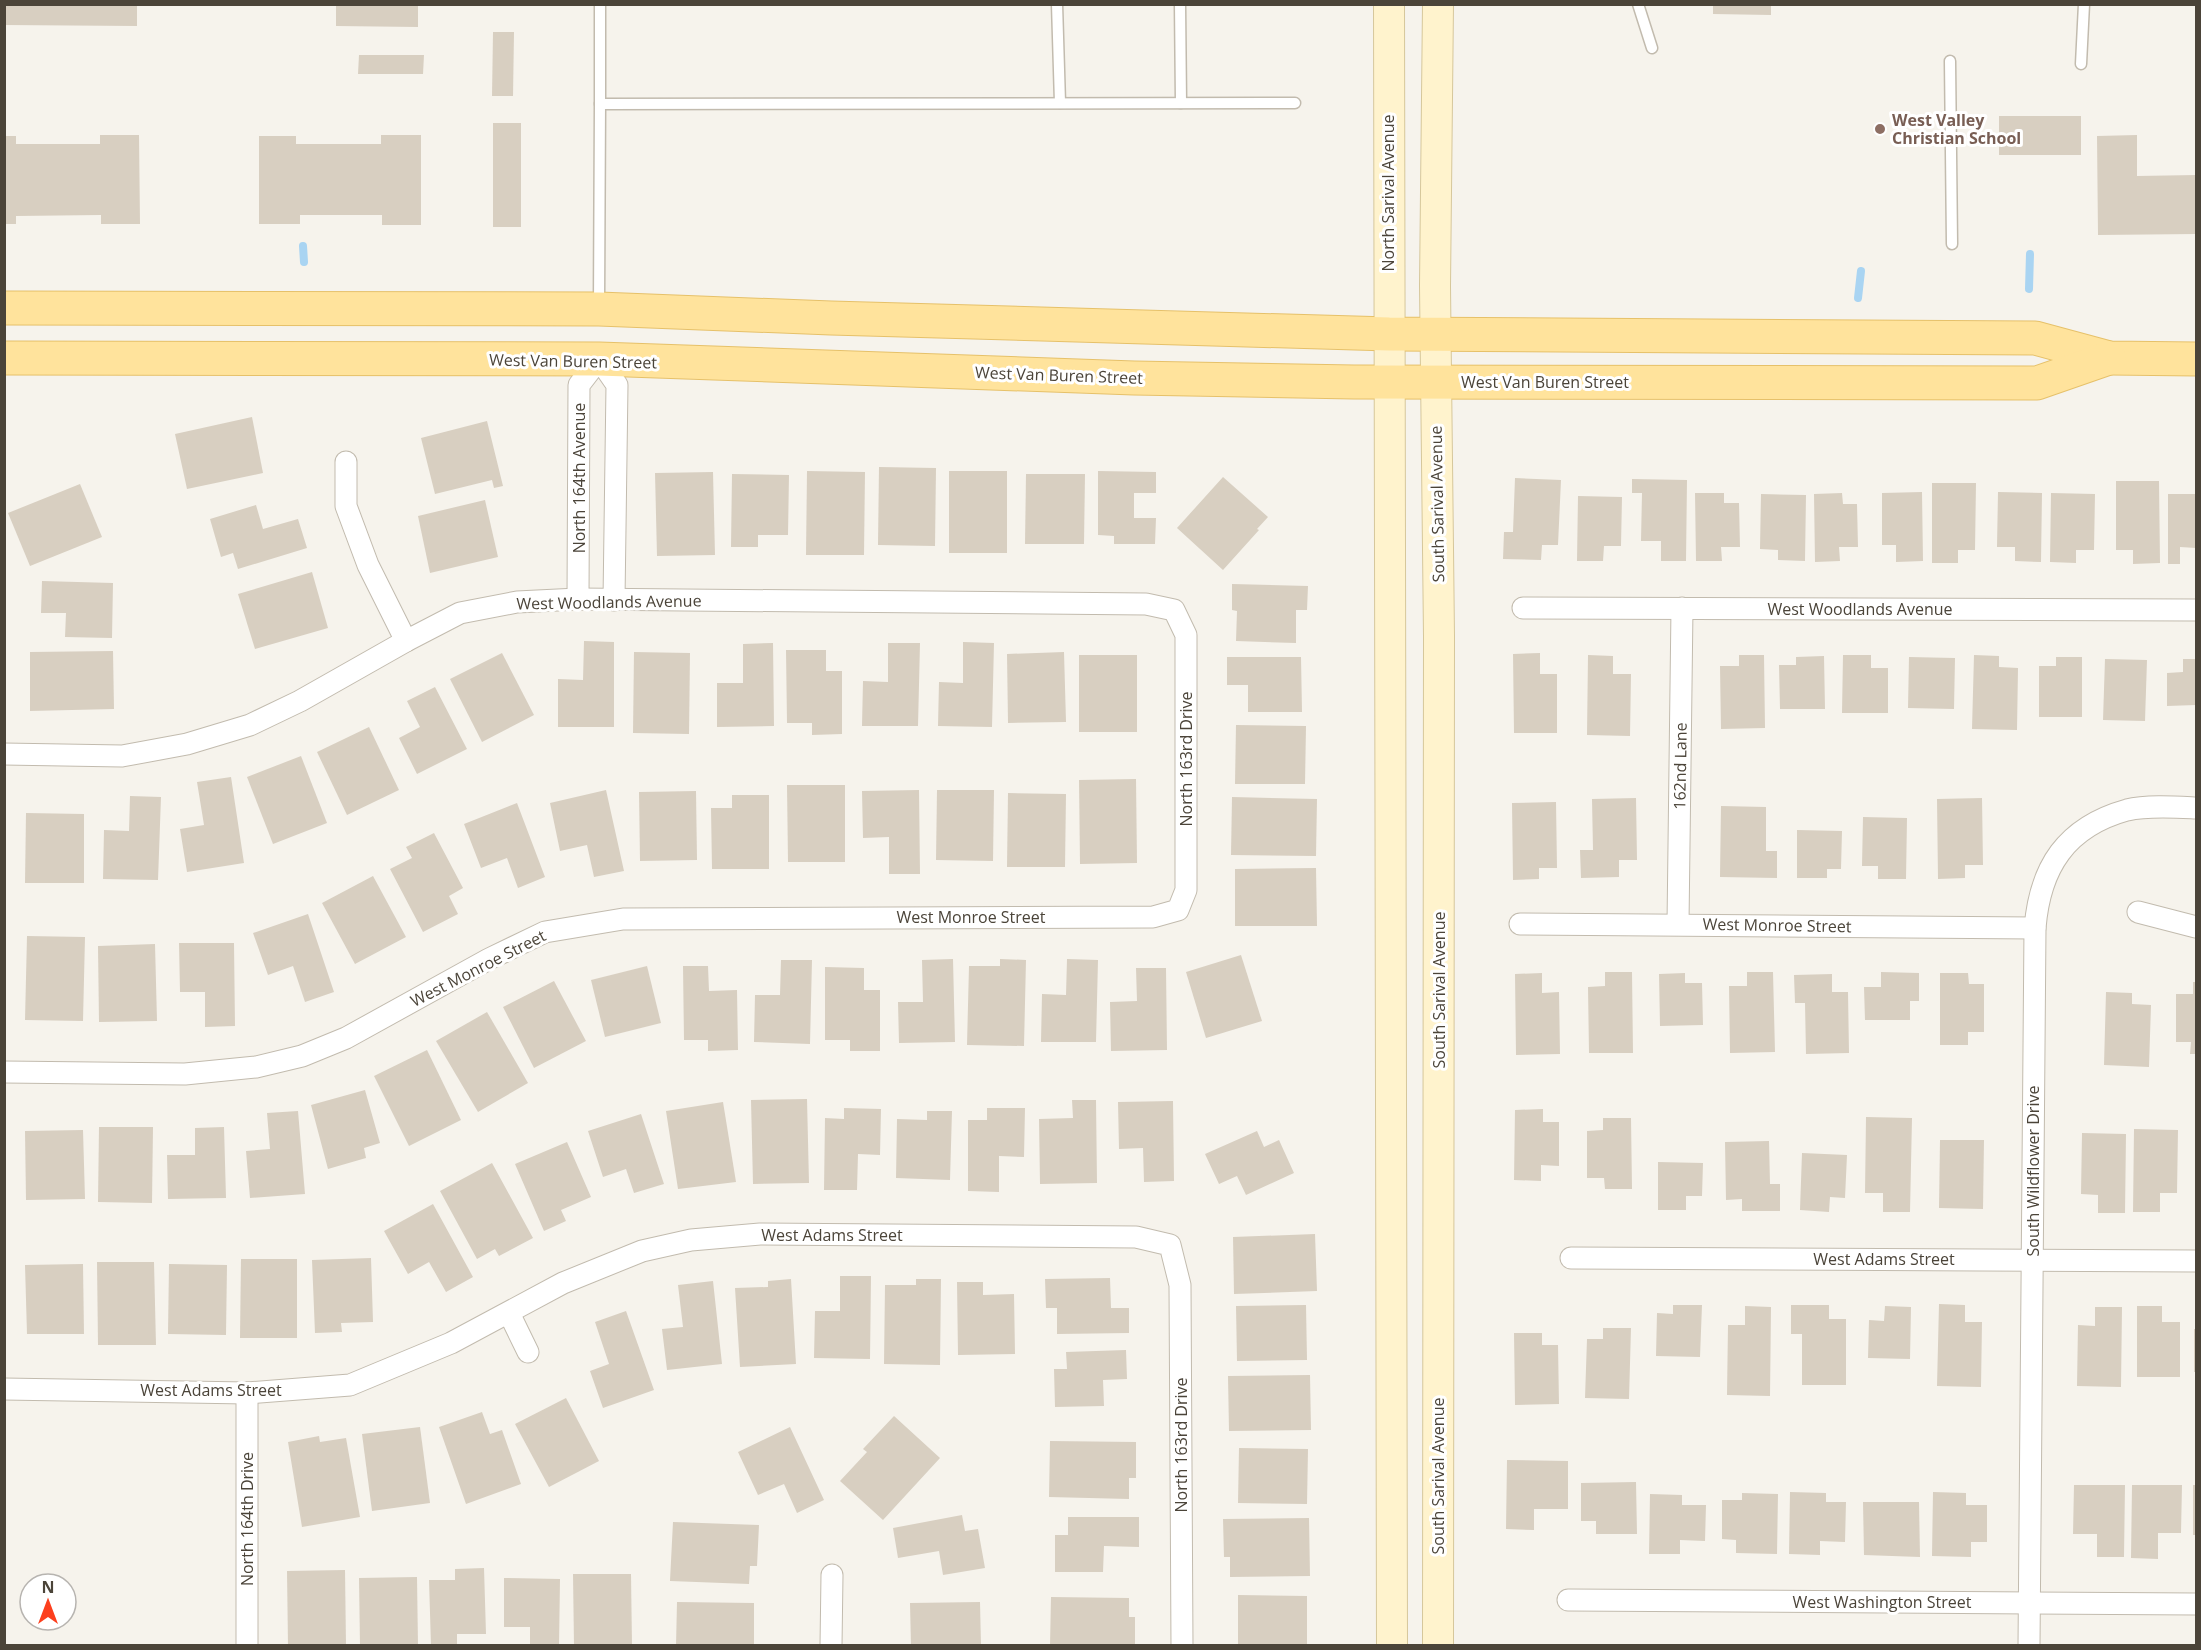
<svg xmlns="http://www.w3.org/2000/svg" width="2201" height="1650" viewBox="0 0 2201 1650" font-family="'Open Sans',sans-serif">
<rect width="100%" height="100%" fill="#f6f3ec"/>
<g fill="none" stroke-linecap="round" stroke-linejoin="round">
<g stroke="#a9d4f2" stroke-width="8">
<polyline points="303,246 304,262"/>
<polyline points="2029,289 2030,254"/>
<polyline points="1858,298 1861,271"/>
</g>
</g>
<g fill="#d8cfc1">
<polygon points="4,4 137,4 137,26 4,25"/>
<polygon points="1713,4 1771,4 1771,15 1713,14"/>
<polygon points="336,5 418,5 418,27 336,26"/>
<polygon points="493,32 514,32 513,96 492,96"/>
<polygon points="359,55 424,55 423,74 358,74"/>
<rect x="1999" y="116" width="82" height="39"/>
<rect x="493" y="123" width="28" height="104"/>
<polygon points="100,135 139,135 140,224 101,224 101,215 16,216 16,224 4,224 4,136 16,136 16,144 100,144"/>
<polygon points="381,135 421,135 421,225 382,225 382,215 300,215 300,224 259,224 259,136 296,136 296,144 381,144"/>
<polygon points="2137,135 2137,176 2196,175 2196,234 2098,235 2097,136"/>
<polygon points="252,417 263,473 187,489 175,434"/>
<polygon points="487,421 503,486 494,488 492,480 435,494 421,438"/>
<polygon points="879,467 936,468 935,546 878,545"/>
<polygon points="807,471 865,472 864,555 806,555"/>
<rect x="949" y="471" width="58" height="82"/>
<polygon points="1098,471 1156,472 1156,493 1134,493 1134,518 1156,518 1155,544 1114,544 1114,536 1098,535"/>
<polygon points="713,472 715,555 657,556 655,473"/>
<polygon points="732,474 789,475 788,535 758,535 758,547 731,547"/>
<polygon points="1026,474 1085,474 1084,544 1025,544"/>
<polygon points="1223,477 1268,517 1257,529 1259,530 1223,570 1177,528"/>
<polygon points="1515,478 1561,480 1558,545 1542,545 1541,560 1503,559 1504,532 1513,532"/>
<polygon points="1632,479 1687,480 1686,561 1661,561 1661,541 1641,541 1642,493 1632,493"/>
<polygon points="2116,481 2159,481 2160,563 2133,564 2133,550 2116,550"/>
<polygon points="1932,483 1976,483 1975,550 1958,550 1958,563 1932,563"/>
<polygon points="80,484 102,537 30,566 8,513"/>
<polygon points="1922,492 1923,561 1896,562 1896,545 1882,545 1882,493"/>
<polygon points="1998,492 2042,493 2041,562 2015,561 2015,547 1997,547"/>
<polygon points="1695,493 1724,493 1724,503 1739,503 1740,547 1721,547 1722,561 1696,561"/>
<polygon points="1842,493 1843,504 1857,504 1858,547 1839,547 1840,561 1815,562 1814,494"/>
<polygon points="2051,493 2095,494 2094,550 2076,550 2076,563 2050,562"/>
<polygon points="1761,494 1806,495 1805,561 1778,560 1778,550 1760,549"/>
<polygon points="2168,494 2196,494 2196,548 2180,547 2180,564 2168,564"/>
<polygon points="1578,496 1622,497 1621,546 1604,546 1603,561 1577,561"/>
<polygon points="485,500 498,557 430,573 418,516"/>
<polygon points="256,505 263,529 298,519 307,548 238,569 233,553 221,557 210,519"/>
<polygon points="312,572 328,628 255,649 238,594"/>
<polygon points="42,581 113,583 112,638 65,637 66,613 41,613"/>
<polygon points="1232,584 1308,586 1307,610 1296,610 1296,643 1236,641 1237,611 1232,610"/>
<polygon points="584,641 614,642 614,727 558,727 558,679 583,680"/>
<polygon points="963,642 994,643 992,727 938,726 939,682 963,683"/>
<polygon points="773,643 774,726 717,727 717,683 743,683 743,644"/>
<polygon points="888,643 920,643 918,726 862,726 863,681 888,682"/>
<polygon points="786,650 826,650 826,671 842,671 842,734 812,735 812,723 787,723"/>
<polygon points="113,651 114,709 30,711 30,652"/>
<polygon points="634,652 690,653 689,734 633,733"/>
<polygon points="1064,652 1066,722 1008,723 1007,654"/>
<polygon points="502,653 534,715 482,742 450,679"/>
<polygon points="1540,653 1540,674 1557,674 1557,733 1514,733 1513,654"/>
<rect x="1079" y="655" width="58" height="77"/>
<polygon points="1588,655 1613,656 1613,674 1631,674 1630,736 1587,735"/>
<polygon points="1739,655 1764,655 1765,728 1721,729 1720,666 1739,666"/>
<polygon points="1843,655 1871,655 1871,668 1888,668 1888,713 1842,713"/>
<polygon points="1974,655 1999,656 1999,667 2018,668 2017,730 1972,729"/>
<polygon points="1824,656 1825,709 1780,709 1779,665 1796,665 1796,657"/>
<polygon points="1227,657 1301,657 1302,712 1248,712 1248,685 1227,685"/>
<polygon points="1909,657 1955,658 1954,709 1908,708"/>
<polygon points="2056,657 2082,657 2082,717 2039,717 2039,666 2056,666"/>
<polygon points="2105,659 2147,660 2145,721 2103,720"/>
<polygon points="2183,659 2196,659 2196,705 2167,706 2167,673 2183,672"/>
<polygon points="435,687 467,749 417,774 399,738 420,727 407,701"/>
<polygon points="1236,725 1306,726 1305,784 1235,784"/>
<polygon points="369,727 399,790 347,815 317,752"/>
<polygon points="301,756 327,823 273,844 247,777"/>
<polygon points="231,777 244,863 187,872 180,829 204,825 197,782"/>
<polygon points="1136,779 1137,863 1080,864 1079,780"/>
<polygon points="787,785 845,785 845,862 788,862"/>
<polygon points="606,790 624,871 594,877 587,845 560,851 550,803"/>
<polygon points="919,790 920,874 889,874 889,837 863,838 862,791"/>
<polygon points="937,790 994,790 993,861 936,860"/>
<polygon points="696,791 697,860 640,861 639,792"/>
<polygon points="1008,793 1066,794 1065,867 1007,867"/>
<polygon points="732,795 769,795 769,869 712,869 711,808 732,808"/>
<polygon points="130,796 161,797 158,880 103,879 104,830 129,831"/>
<polygon points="1232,797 1317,799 1316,856 1231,855"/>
<polygon points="1636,798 1637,860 1619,860 1619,877 1581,878 1580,850 1593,850 1592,799"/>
<polygon points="1982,798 1983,865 1965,865 1965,878 1938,879 1937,799"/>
<polygon points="1556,802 1557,868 1539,868 1539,879 1513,880 1512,803"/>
<polygon points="517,803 545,877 518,888 507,858 481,868 464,824"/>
<polygon points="1721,806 1766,807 1766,851 1777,851 1777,878 1720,877"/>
<polygon points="26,813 84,814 84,883 25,883"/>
<polygon points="1863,817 1907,818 1906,879 1878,879 1878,866 1862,866"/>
<polygon points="1797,830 1842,831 1841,869 1827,869 1827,878 1797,878"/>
<polygon points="434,833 463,888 449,896 458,914 423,932 390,869 412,858 406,847"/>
<polygon points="1316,868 1317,926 1235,926 1235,869"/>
<polygon points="373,876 406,937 355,964 322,903"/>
<polygon points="308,914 334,992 305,1002 293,966 268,975 253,933"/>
<polygon points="27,936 85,937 83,1021 25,1020"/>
<polygon points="179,943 234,943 235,1026 205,1027 205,992 180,992"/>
<polygon points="155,944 157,1021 99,1022 98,946"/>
<polygon points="1241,955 1262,1021 1206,1038 1186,972"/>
<polygon points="953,959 955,1042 899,1043 898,1002 923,1002 922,960"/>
<polygon points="1000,959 1026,960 1024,1046 967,1045 969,966 1000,966"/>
<polygon points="1067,959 1098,960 1096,1042 1041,1042 1042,994 1066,995"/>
<polygon points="781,960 812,960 810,1044 754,1042 755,995 780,995"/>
<polygon points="647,966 661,1023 605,1037 591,980"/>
<polygon points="683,966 708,966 709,991 737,990 738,1050 708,1051 708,1040 684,1040"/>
<polygon points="825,967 864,968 864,990 880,990 880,1051 850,1051 850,1040 825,1040"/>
<polygon points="1136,968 1166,968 1167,1050 1111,1051 1110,1002 1137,1001"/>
<polygon points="1605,972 1632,972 1633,1053 1589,1053 1588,987 1605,986"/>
<polygon points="1747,972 1773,972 1775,1052 1730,1053 1729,986 1747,986"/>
<polygon points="1881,972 1919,973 1919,1001 1910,1001 1910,1020 1865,1020 1864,987 1881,987"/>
<polygon points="1542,973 1542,993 1559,992 1560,1054 1516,1055 1515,974"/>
<polygon points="1685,973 1685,983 1702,983 1703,1025 1660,1026 1659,974"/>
<polygon points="1940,973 1968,973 1969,984 1984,984 1984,1032 1968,1032 1968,1045 1940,1045"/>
<polygon points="1832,974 1832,992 1848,992 1849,1053 1806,1054 1805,1003 1795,1003 1794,975"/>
<polygon points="554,981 586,1041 534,1068 503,1007"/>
<polygon points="2193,982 2196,982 2196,1054 2190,1054 2191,1042 2176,1042 2176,994 2193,994"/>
<polygon points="2106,992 2132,993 2132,1004 2151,1005 2149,1067 2104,1065"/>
<polygon points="487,1012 528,1083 478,1112 436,1041"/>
<polygon points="427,1050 461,1120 409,1146 374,1076"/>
<polygon points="365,1090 380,1143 364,1148 366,1158 328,1169 311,1105"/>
<polygon points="807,1099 809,1183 753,1184 751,1100"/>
<polygon points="1072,1100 1096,1100 1097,1183 1040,1184 1039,1119 1073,1118"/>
<polygon points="1173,1101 1174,1181 1144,1182 1143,1148 1119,1149 1118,1102"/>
<polygon points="723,1102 736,1182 678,1189 666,1111"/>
<polygon points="844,1108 881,1109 880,1155 858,1154 857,1190 824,1190 825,1118 844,1119"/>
<polygon points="987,1108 1025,1108 1024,1157 999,1156 999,1192 968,1191 968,1120 987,1120"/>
<polygon points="1543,1109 1543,1122 1559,1122 1559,1166 1541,1165 1541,1181 1514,1180 1515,1110"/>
<polygon points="298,1111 305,1194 250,1198 246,1151 270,1149 267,1113"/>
<polygon points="927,1111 952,1111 950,1180 896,1178 897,1119 927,1120"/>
<polygon points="641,1114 664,1184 634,1193 626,1169 603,1177 588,1131"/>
<polygon points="1866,1117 1912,1118 1910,1212 1883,1212 1883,1193 1865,1193"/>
<polygon points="1603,1118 1631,1118 1632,1189 1605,1189 1604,1178 1587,1178 1587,1131 1603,1130"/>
<polygon points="99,1127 153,1127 152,1203 98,1202"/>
<polygon points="224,1127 226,1198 168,1199 167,1155 195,1155 195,1128"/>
<polygon points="2134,1129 2178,1130 2177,1193 2160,1193 2160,1212 2133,1212"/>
<polygon points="83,1130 85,1199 26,1200 25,1131"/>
<polygon points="1257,1131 1264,1147 1279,1140 1294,1173 1246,1195 1237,1176 1219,1184 1205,1154"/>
<polygon points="2082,1133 2126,1134 2125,1213 2098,1213 2098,1195 2081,1194"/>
<polygon points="1940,1140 1984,1140 1983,1209 1939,1208"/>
<polygon points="1769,1141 1770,1184 1780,1184 1780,1211 1742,1211 1742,1199 1726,1200 1725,1142"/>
<polygon points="567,1142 591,1197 561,1210 566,1221 544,1231 515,1164"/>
<polygon points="1802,1153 1847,1155 1845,1198 1830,1197 1829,1212 1800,1210"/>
<polygon points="1658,1162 1703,1163 1702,1196 1686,1196 1686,1210 1658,1210"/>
<polygon points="492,1163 533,1238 499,1256 495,1249 477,1259 440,1191"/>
<polygon points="433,1204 473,1277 446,1292 429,1262 408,1274 384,1231"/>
<polygon points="1315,1234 1317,1291 1234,1294 1233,1237"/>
<polygon points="371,1258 373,1322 341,1323 342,1332 315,1333 312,1260"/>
<polygon points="241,1259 297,1259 297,1338 240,1338"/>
<polygon points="97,1262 154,1262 156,1345 98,1345"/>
<polygon points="83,1264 84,1334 27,1334 25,1265"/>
<polygon points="169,1264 227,1265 226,1335 168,1334"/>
<polygon points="840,1276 871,1276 870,1359 814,1358 815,1311 840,1311"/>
<polygon points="1110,1278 1111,1308 1129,1308 1129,1333 1057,1334 1057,1308 1046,1308 1045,1279"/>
<polygon points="791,1279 796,1364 740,1367 735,1288 768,1287 768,1281"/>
<polygon points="916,1279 941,1279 940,1365 884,1364 885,1285 916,1285"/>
<polygon points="713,1281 722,1364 667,1370 662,1329 683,1327 678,1285"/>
<polygon points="957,1282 983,1282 983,1295 1014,1294 1015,1354 958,1355"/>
<polygon points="1939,1304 1965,1305 1965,1322 1982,1322 1981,1387 1937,1386"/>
<polygon points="1306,1305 1307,1360 1237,1361 1236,1306"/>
<polygon points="1673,1305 1702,1305 1700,1357 1656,1356 1657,1313 1673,1314"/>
<polygon points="1791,1305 1829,1305 1829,1319 1846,1319 1846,1385 1802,1385 1802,1334 1791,1334"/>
<polygon points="1745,1306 1771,1307 1770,1396 1727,1395 1728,1325 1745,1325"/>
<polygon points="1885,1306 1911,1307 1910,1359 1868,1358 1869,1320 1884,1321"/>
<polygon points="2137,1306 2162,1306 2162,1322 2180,1322 2180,1377 2137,1377"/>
<polygon points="2095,1307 2122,1307 2121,1387 2077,1386 2078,1325 2095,1326"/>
<polygon points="626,1311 654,1390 603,1408 590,1371 609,1364 595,1322"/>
<polygon points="1603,1328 1631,1328 1629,1399 1585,1398 1587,1339 1603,1339"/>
<rect x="2194" y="1329" width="2" height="43"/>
<polygon points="1514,1333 1542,1333 1542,1345 1558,1345 1559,1404 1515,1405"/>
<polygon points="1126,1350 1127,1379 1103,1380 1104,1406 1055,1407 1054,1369 1067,1369 1066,1352"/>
<polygon points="1310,1375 1311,1430 1229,1431 1228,1376"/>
<polygon points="566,1398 599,1461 549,1487 515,1424"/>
<polygon points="482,1412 490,1434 502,1430 521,1484 466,1504 439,1427"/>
<polygon points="894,1416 940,1458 883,1520 840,1481 867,1452 863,1449"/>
<polygon points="420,1427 430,1503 372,1511 362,1434"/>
<polygon points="790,1427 824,1500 797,1513 784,1484 758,1495 738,1452"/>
<polygon points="319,1436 320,1442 346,1438 360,1517 302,1527 288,1442"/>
<polygon points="1050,1441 1136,1442 1136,1478 1129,1478 1129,1499 1049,1497"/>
<polygon points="1239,1448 1308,1449 1307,1504 1238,1503"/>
<polygon points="1507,1460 1568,1461 1568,1509 1534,1509 1534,1530 1506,1529"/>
<polygon points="1636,1482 1637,1534 1596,1534 1596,1521 1581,1521 1581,1483"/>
<polygon points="2074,1485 2125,1485 2124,1557 2097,1557 2097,1534 2073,1534"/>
<polygon points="2132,1485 2182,1485 2181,1533 2158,1533 2158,1559 2131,1558"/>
<rect x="2193" y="1485" width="3" height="50"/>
<polygon points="1790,1492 1826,1493 1826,1502 1846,1502 1845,1542 1820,1541 1820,1555 1789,1554"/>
<polygon points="1933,1492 1966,1493 1966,1505 1987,1505 1987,1542 1971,1542 1971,1557 1932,1556"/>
<polygon points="1742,1493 1778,1494 1777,1554 1736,1553 1736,1540 1722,1539 1722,1500 1742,1500"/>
<polygon points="1650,1494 1682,1495 1682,1505 1706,1505 1705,1541 1680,1540 1680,1554 1649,1554"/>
<polygon points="1863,1502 1919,1502 1920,1557 1864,1555"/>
<polygon points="962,1515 965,1531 978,1529 985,1568 943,1575 939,1551 898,1558 893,1528"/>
<polygon points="1068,1517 1139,1517 1139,1547 1104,1546 1103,1572 1055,1572 1055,1535 1068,1535"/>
<polygon points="1309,1518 1310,1576 1230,1577 1230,1557 1224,1557 1223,1519"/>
<polygon points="673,1522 759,1525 757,1566 750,1566 749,1584 670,1581"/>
<polygon points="484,1568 486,1634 457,1634 457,1646 431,1646 429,1580 455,1580 455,1569"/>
<polygon points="345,1570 346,1646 288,1646 287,1571"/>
<polygon points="573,1574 631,1574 632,1646 574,1646"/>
<polygon points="417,1577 418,1646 360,1646 359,1578"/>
<polygon points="504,1578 560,1579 559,1646 530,1646 530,1627 504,1627"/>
<polygon points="1238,1595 1307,1596 1307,1646 1238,1646"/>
<polygon points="1051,1597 1129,1598 1129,1617 1135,1617 1135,1646 1050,1646"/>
<polygon points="677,1602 754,1603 754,1646 676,1646"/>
<polygon points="980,1602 981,1646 911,1646 910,1603"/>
</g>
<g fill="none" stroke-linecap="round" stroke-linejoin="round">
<defs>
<g id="service">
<polyline points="600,4 600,104"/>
<polyline points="1057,4 1060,103"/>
<polyline points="1180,4 1181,103"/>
<polyline points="1638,4 1652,48"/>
<polyline points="1950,61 1952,244"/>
<polyline points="2081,64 2084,4"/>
<polyline points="599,305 600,104 1295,103"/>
</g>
<g id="minor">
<polyline points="346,462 346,506 368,565 406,641"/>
<polyline points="578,599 579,385 599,359 617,385 614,600"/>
<polyline points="1523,608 2196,610"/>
<polyline points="4,754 122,756 187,744 250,725 300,701 406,641 460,613 517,602 578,599 1146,604 1174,610 1186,635 1186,890 1178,910 1153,917 623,919 545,932 489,959 346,1038 302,1056 256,1067 185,1074 4,1072"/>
<polyline points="2138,912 2196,927"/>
<polyline points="1520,924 2035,928"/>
<polyline points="1678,924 1682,608"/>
<polyline points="1571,1258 2196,1261"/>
<polyline points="509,1313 528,1352"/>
<polyline points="4,1389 247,1393 350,1385 451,1343 563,1283 642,1251 691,1240 760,1234 1136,1237 1170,1245 1180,1285 1182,1646"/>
<polyline points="247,1393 247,1646"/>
<polyline points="1568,1600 2196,1604"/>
<polyline points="831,1646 832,1575"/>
<path d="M 2029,1646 L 2035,928 C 2040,867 2066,827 2127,810 C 2147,805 2176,807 2196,808"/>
</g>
<g id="secondary">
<polyline points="1389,4 1392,1646"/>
<polyline points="1438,4 1435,286 1439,636 1438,1646"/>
</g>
<g id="primary">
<polyline points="4,308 599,309 831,318 1389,334 2035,338 2109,358 2196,359"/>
<polyline points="4,358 599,359 1134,378 1354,382 2037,383 2109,358"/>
</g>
</defs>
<use href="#service" stroke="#c2bbae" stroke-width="13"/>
<use href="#minor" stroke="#c2bbae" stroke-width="23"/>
<use href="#secondary" stroke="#d6c79b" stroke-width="32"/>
<use href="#primary" stroke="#e6c16a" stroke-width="35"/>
<use href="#service" stroke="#fff" stroke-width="10"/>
<use href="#minor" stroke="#fff" stroke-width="21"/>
<use href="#secondary" stroke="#fff3cd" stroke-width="30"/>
<use href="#primary" stroke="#ffe39c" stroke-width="33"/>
</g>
<circle fill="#8d6e63" stroke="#fff" stroke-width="2" cx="1880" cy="129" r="6"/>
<g text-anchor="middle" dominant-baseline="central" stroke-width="6" stroke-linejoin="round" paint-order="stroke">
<g font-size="16" font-weight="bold" fill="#785e54" stroke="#fff" text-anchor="start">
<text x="1892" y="120">West Valley<tspan x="1892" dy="18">Christian School</tspan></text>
</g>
<g font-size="16" fill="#4b4439" stroke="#fff">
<text transform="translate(1388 193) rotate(-90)">North Sarival Avenue</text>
<text transform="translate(573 361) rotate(1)">West Van Buren Street</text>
<text transform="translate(1059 375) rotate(2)">West Van Buren Street</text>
<text x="1545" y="382">West Van Buren Street</text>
<text transform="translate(579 478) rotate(-90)">North 164th Avenue</text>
<text transform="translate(1437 504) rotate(-91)">South Sarival Avenue</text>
<text transform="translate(609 602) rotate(-1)">West Woodlands Avenue</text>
<text x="1860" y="609">West Woodlands Avenue</text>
<text transform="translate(1186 759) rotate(-90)">North 163rd Drive</text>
<text transform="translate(1680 766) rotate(-89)">162nd Lane</text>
<text x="971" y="917">West Monroe Street</text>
<text transform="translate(1777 925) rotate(1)">West Monroe Street</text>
<text transform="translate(478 968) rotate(-27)">West Monroe Street</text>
<text transform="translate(1439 990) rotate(-90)">South Sarival Avenue</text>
<text transform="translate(2033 1171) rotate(-90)">South Wildflower Drive</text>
<text x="832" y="1235">West Adams Street</text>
<text x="1884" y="1259">West Adams Street</text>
<text x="211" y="1390">West Adams Street</text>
<text transform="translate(1181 1445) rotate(-90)">North 163rd Drive</text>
<text transform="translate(1438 1476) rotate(-90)">South Sarival Avenue</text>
<text transform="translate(247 1519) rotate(-90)">North 164th Drive</text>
<text x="1882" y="1602">West Washington Street</text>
</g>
</g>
<rect width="2201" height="1650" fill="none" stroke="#4b4439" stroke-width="12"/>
<g transform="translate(48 1602)"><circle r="28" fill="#ffffff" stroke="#b7b4b0" stroke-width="1.5"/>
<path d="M0-4.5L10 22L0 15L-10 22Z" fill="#fc3f1d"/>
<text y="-9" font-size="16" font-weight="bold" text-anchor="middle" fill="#4b4439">N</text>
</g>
</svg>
